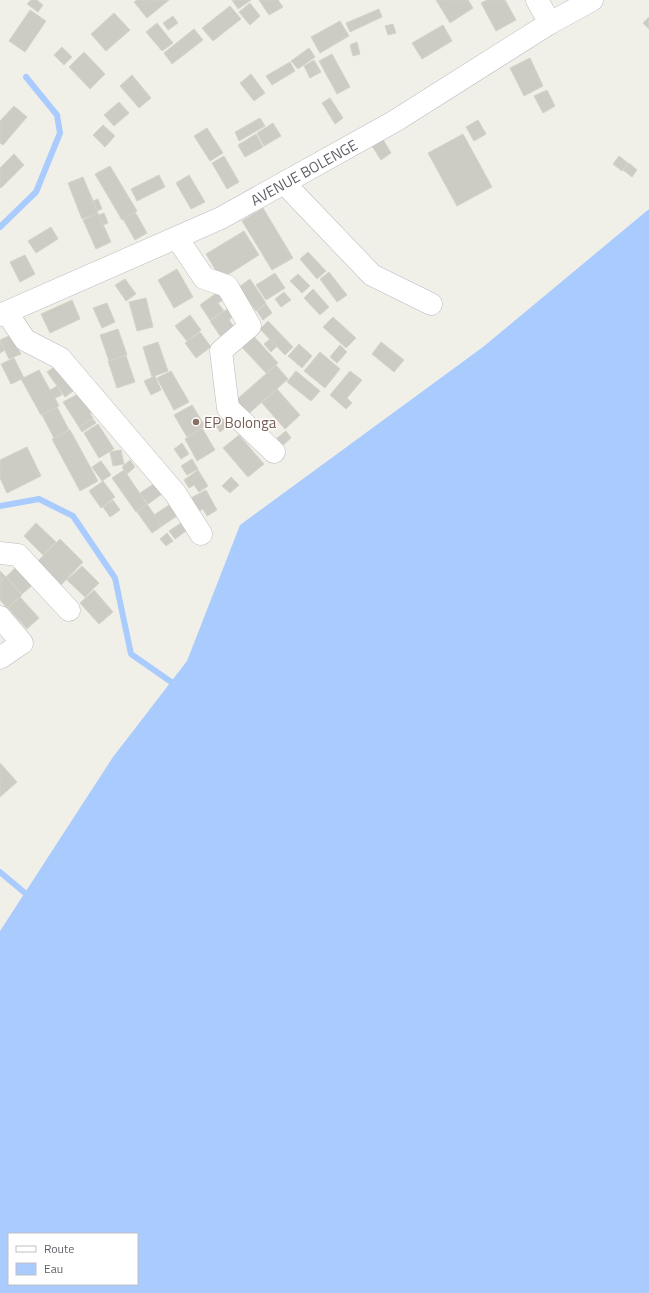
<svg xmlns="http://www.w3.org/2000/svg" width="649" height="1293" viewBox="0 0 649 1293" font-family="'Titillium Web',sans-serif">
<rect width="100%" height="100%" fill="#f1f0e8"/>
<path fill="#aacbfe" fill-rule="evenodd" d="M 649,209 L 649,1293 L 0,1293 L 0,931 L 113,757 L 187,661 L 240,525 L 483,347 ZM 9,1234 L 137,1234 L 137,1284 L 9,1284 Z"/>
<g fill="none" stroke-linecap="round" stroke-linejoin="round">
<g stroke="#aacbfe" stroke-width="6">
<polyline points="0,227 36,192 60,133 57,115 26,77"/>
<polyline points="0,506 39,499 73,516 115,578 131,654 177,686"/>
<polyline points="0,872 25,893"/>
</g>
</g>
<g fill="#cccbc4" stroke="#d6d3c6">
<polygon points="31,0 37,0 43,5 38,12 27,4"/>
<polygon points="137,0 169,0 147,18 134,2"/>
<polygon points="232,0 251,0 238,9"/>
<polygon points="259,0 278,0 283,7 269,15"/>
<polygon points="436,0 468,0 473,8 450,23"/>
<polygon points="487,0 505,0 516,20 496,31 481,3"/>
<polygon points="250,3 260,16 250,25 239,12"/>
<polygon points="230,6 241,19 213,41 202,28"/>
<polygon points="379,9 382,17 350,32 346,23"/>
<polygon points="30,10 46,21 25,52 9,41"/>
<polygon points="114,13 130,30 106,51 91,34"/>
<polygon points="173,16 178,23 168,30 163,23"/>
<polygon points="649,17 649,29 643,23"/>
<polygon points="340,21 349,36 320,53 311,37"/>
<polygon points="157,23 173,43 162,51 146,32"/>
<polygon points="393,24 396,33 388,35 385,26"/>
<polygon points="443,25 452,41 422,59 412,43"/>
<polygon points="194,29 203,40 172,64 164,53"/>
<polygon points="357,42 360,54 353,56 350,45"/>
<polygon points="62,47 72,57 64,65 54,55"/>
<polygon points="309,48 315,57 298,69 291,61"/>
<polygon points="84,52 105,74 90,89 69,67"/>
<polygon points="332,54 350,87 337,94 319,61"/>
<polygon points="530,58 543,86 524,96 510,68"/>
<polygon points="314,60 321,72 310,78 304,66"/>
<polygon points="290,62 295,71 272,85 266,76"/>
<polygon points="251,74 265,93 254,101 240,83"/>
<polygon points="132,75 151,98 139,108 120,86"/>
<polygon points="547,90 555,106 543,113 534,96"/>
<polygon points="330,98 343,118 335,124 322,103"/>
<polygon points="119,102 129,113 114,126 104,115"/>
<polygon points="14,106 27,117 3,145 0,143 0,121"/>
<polygon points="260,118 265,126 239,141 235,132"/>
<polygon points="478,120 486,134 474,141 466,127"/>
<polygon points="273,123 281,136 264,146 257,133"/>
<polygon points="103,125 115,136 105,147 93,135"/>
<polygon points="207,128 223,153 210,161 194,136"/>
<polygon points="256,134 263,147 245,157 238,145"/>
<polygon points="463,134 492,187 457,206 428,153"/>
<polygon points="381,136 391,153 381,160 370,143"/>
<polygon points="14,154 24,165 1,188 0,187 0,168"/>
<polygon points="224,156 239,182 227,189 212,163"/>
<polygon points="619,156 628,163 622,171 613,164"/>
<polygon points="629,163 637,170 632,177 623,170"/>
<polygon points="110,166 137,211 122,220 95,174"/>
<polygon points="159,175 165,187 137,201 131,189"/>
<polygon points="189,175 205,202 191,209 176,183"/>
<polygon points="83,177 98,213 82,219 68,183"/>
<polygon points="98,199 102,209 97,211 93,201"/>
<polygon points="263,208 293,258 272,270 242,221"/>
<polygon points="135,212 147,233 135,240 123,219"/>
<polygon points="98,213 111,242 96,249 83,220"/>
<polygon points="104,213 108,223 103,225 99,215"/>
<polygon points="51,227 58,239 36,253 28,241"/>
<polygon points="244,231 259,255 221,279 206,254"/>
<polygon points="308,252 326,271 317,279 300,259"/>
<polygon points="25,255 35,274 20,282 10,262"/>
<polygon points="177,269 193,297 174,308 158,280"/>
<polygon points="329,272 347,295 337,302 320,279"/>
<polygon points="275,273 285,288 266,300 256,285"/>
<polygon points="298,274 310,286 302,293 290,281"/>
<polygon points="125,279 136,294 126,301 115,285"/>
<polygon points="250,279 266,303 256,311 239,287"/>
<polygon points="313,289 329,307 320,315 304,298"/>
<polygon points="219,291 225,299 218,303 224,311 210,320 200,305"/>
<polygon points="284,292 291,300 281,307 275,299"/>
<polygon points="146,298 153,327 137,331 129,302"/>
<polygon points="72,300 80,319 50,333 41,314"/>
<polygon points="107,303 115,322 102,328 93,308"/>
<polygon points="266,304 272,313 263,320 257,311"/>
<polygon points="229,308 235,315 229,320 237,331 223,340 210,321"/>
<polygon points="190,315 201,330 187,341 175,326"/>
<polygon points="333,317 356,338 346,348 323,327"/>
<polygon points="268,321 293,347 285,355 260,329"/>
<polygon points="118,329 127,355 109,361 100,335"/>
<polygon points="200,332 211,347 196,358 185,343"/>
<polygon points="250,332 278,363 266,373 238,343"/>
<polygon points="11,335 21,354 9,359 0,340"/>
<polygon points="270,339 277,346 271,352 264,344"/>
<polygon points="0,341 5,350 0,353"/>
<polygon points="158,342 168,371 152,377 143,347"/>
<polygon points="381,342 404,360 394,372 372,354"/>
<polygon points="299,344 312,356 302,368 288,356"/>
<polygon points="340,345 347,352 337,363 330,357"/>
<polygon points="320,352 340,369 325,388 304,371"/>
<polygon points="126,356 135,382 117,388 108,361"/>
<polygon points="14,358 24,378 11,384 1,364"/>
<polygon points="60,363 77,388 65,397 47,372"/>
<polygon points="276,365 288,379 246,416 234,402"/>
<polygon points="39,370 50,390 57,386 62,395 55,398 59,406 41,415 21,379"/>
<polygon points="171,371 189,402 174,410 157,378"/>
<polygon points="296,371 320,391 311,401 287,382"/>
<polygon points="350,371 362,380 347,398 352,403 346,409 330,395"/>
<polygon points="155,376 161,390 151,395 144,381"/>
<polygon points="277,389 300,415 285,429 262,403"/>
<polygon points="80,393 97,410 90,413 93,418 79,427 63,402"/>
<polygon points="192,405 205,426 187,437 174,415"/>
<polygon points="57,407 69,430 54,438 42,415"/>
<polygon points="221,416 227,427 220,432 213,421"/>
<polygon points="93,419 96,423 82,432 79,427"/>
<polygon points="98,424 114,449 99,458 84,433"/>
<polygon points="202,428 215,450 197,461 185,439"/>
<polygon points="70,430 98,481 80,491 52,439"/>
<polygon points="286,431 291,438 282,446 277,438"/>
<polygon points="239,435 264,464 248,477 223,448"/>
<polygon points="182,443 189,454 181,459 174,449"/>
<polygon points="27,447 41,476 7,493 0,478 0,460"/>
<polygon points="121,450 124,464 113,466 110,452"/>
<polygon points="192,459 198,469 187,475 181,466"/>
<polygon points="130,460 135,467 127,474 122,467"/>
<polygon points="101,461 111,475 102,481 92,467"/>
<polygon points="124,470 147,504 136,512 112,478"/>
<polygon points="198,470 208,486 199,492 194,485 189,488 184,480"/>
<polygon points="231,477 239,485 230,493 222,486"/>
<polygon points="103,481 115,497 101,508 89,491"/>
<polygon points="155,483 162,494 148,504 140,493"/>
<polygon points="206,490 217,510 207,516 203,509 197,512 189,499"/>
<polygon points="113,500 120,510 110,517 103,507"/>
<polygon points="147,504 162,526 152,533 137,512"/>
<polygon points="169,505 177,516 162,526 154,515"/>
<polygon points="36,523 56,542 43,555 24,536"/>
<polygon points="181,523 186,531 175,539 169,531"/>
<polygon points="167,533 173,541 166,546 160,539"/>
<polygon points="60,539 83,562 60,586 36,563"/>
<polygon points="17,566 34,584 22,594 6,577"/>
<polygon points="82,566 99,583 85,597 67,580"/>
<polygon points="0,571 6,577 0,582"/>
<polygon points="6,577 22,595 7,608 0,600 0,583"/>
<polygon points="94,590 113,612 99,624 80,603"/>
<polygon points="20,597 39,618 27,629 8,608"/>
<polygon points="0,763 17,782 0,797"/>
</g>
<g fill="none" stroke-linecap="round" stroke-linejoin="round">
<defs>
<g id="minor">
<polyline points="537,0 550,23"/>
<polyline points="284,183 372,275 431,304"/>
<polyline points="177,238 204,278 227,286 250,326 221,351 228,408 274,452"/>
<polyline points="7,313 25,340 60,358 175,493 201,534"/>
<path id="s1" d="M 0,315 L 221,218 L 395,121 L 550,23 L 592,0"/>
<polyline points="0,553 18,555 69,610"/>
<polyline points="0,617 22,643 0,658"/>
</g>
</defs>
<use href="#minor" stroke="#babbc1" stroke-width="23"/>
<use href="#minor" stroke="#fff" stroke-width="22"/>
</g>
<circle fill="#8d6e63" stroke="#fff" stroke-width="1.5" cx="196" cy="422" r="4"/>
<g text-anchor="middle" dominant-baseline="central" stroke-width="3" stroke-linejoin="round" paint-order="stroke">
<g font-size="15" fill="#5f6168" stroke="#fff">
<text stroke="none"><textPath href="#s1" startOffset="336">AVENUE BOLENGE</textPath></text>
</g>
<g font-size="15" fill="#785e54" stroke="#fff" text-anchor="start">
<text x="204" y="422">EP Bolonga</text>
</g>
</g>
<rect x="8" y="1233" width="130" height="52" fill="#ffffff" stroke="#bfc0c3"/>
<rect x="16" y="1246" width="20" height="6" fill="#ffffff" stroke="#bfc0c3"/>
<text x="44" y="1253" font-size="12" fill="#5f6168">Route</text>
<rect x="16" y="1263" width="20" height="12" fill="#aacbfe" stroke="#bfc0c3"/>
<text x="44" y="1273" font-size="12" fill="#5f6168">Eau</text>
</svg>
